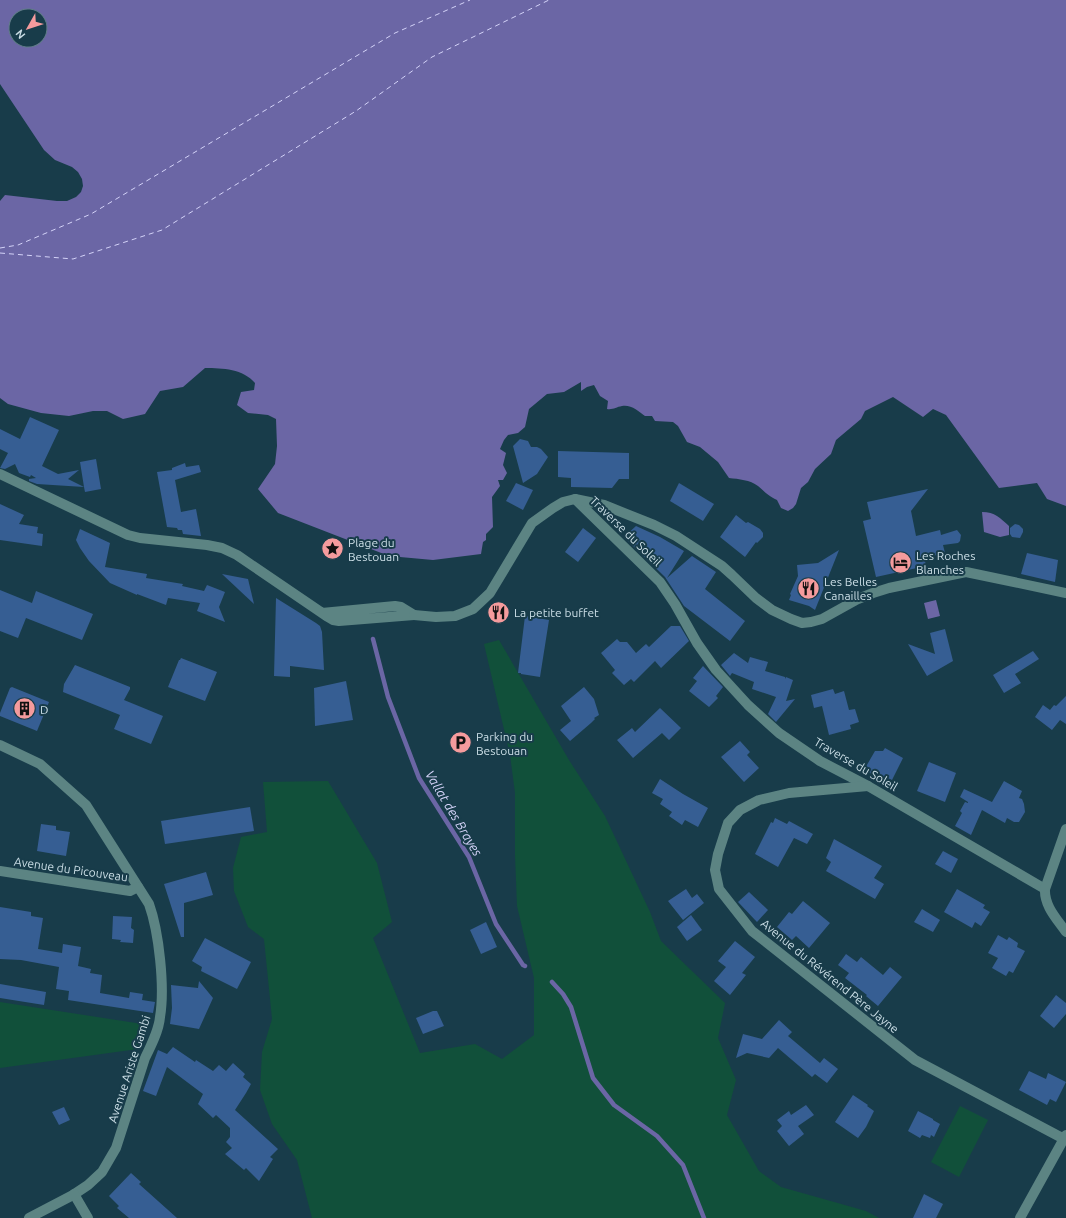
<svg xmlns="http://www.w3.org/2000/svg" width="1066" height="1218" viewBox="0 0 1066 1218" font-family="Ubuntu,sans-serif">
<rect width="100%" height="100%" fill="#183c4a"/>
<g fill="#11503a">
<polygon points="499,640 569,760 605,816 650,912 661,941 725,1003 718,1038 736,1080 727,1115 759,1171 781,1187 866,1211 879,1218 312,1218 297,1160 272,1124 260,1090 262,1052 272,1019 264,939 248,927 234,891 233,868 241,837 267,832 263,782 328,781 377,863 392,922 373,938 420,1053 475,1044 502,1059 534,1035 534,978 517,906 515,855 515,793 510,755 484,644"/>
<polygon points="0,1002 149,1025 138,1049 0,1068"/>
<polygon points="960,1106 988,1120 959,1177 931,1162"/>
</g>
<g fill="#6b66a5" fill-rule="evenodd">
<path d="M 0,0 L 1066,0 L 1066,506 L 1047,499 L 1037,483 L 999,488 L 946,415 L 933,409 L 923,417 L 893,397 L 865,411 L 861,419 L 836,440 L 831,454 L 815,469 L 808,482 L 801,488 L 796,504 L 793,508 L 788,511 L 781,508 L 777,500 C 768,496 765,492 758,486 C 750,480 739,479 729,478 L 718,462 L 700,447 L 687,442 L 678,426 L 673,422 L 655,421 L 652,416 L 645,416 C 639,411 630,404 622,406 C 616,407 613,410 607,409 L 608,401 L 600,396 L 594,385 L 587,387 L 581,391 L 581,382 L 564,392 L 547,394 L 529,409 L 525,427 L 518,433 L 508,435 L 504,440 L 500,449 L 506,453 L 503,465 L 507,473 L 503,480 L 498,480 L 500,486 L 492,497 L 493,527 L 486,534 L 486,540 L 483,542 L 481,554 L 433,560 L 389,556 L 278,513 L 258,489 L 275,464 L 277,446 L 276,419 L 268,415 L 248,413 L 237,405 L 241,392 L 254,390 L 255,383 C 243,369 223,368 205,368 L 183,387 L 160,391 L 145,414 L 123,419 L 107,411 L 93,411 L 69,416 L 41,413 L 8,404 L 0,398 L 0,201 L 5,195 L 57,201 L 67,201 L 76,197 L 81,192 L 83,186 L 82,179 L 78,172 L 72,167 L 55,160 L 44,150 L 0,84 ZM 16,16 L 40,16 L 40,40 L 16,40 Z"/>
<path d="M 982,512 C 995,512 1000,518 1009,526 L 1009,535 L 1000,537 L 984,532 Z"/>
<polygon points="936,600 940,616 928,619 924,603"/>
</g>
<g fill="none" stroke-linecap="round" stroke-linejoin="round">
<g stroke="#6b66a5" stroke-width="4.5">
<polyline points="373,639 388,697 419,778 469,857 496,924 523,965 525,966"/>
<polyline points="552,982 563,994 571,1007 593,1078 614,1105 657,1136 683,1165 704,1218"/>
</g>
<g stroke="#d4d3f8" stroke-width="1" stroke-dasharray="5 4" stroke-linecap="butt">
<polyline points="0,248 18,245 91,214 395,33 470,0"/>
<polyline points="0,253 73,259 162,230 356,111 432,57 549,0"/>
</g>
</g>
<g fill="#365e93">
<polygon points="30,417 59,430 42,466 58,474 79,470 68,479 84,487 80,462 96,459 101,489 85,492 84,487 37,484 29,481 29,479 36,478 31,475 30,477 19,473 15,464 5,469 0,468 8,453 0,449 0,429 20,439"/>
<polygon points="520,439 528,441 531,447 537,447 541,449 548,457 537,474 523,483 513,446"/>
<polygon points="558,451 629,453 629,479 619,479 612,488 571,487 571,478 558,477"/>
<polygon points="185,463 186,467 199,465 201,472 175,480 181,512 196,509 201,536 183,534 182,530 178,530 177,528 167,527 157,472 172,470 172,468"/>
<polygon points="516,483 533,490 523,510 506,501"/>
<polygon points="679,483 714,504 703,521 670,501"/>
<polygon points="928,489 911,511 916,536 940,530 941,535 957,530 961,535 960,541 958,543 943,545 945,553 928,557 928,560 925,561 926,566 876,577 863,521 871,519 867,502"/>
<polygon points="0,504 24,515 19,524 38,527 37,533 43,534 42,546 0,540"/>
<polygon points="736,515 746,523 748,522 760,529 763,533 763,537 757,543 756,542 745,557 720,537"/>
<polygon points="1015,524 1019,525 1023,529 1023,532 1020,538 1012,537 1010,534 1010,528"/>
<polygon points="636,526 660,537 684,551 667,578 692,556 716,572 705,589 745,621 730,641 684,606 665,577 624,537"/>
<polygon points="583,528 596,538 578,562 565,552"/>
<polygon points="80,529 110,543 105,567 147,574 146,578 183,584 182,586 204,591 207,585 225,592 219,607 225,622 197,611 200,603 168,598 166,605 137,594 137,595 110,583 89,561 80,548 76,540"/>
<polygon points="839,550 815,610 809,606 789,600 791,595 790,594 798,576 797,565 818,563"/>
<polygon points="1027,553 1058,560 1055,582 1021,574"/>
<polygon points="222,574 248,579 254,604"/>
<polygon points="0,590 32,603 36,591 93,614 82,640 26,618 18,638 0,631"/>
<polygon points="276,598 316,623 320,626 322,632 324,670 290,666 290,677 274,676"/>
<polygon points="525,616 549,620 540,677 521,674 521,673 518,673"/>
<polygon points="671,626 680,626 689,641 661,668 655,661 634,682 631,679 624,685 612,673 615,670 601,653 617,639 620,642 627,642 636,653 646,644 649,647"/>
<polygon points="945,629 953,661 927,676 908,644 935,654 930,633"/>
<polygon points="1033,651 1039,659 1015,674 1021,683 1004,693 993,675"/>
<polygon points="734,653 748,663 750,657 768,662 765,671 785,677 785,679 786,677 793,680 786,701 795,699 776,722 768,714 776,697 752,689 754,682 732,673 730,676 721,665"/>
<polygon points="181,658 217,672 205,701 168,687 179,660 180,660"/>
<polygon points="75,665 130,687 130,689 124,700 163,716 151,744 114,729 120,715 63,692 64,684"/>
<polygon points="703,666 723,687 716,696 718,698 709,707 689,691 697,681 693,678"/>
<polygon points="346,681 353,720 315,726 314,688"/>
<polygon points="12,687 49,702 37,731 0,716 0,713 10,688"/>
<polygon points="584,687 594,699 599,715 594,718 595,719 591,723 570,741 560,730 571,721 561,706"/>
<polygon points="833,689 835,694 844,691 849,710 855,709 859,722 850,725 851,729 829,735 822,706 814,708 811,695"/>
<polygon points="1066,696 1066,724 1060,720 1052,730 1035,717 1043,705 1050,710 1054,705 1056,706"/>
<polygon points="660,708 681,728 669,740 662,733 633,758 617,740 632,728 635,732"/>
<polygon points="740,741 750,752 747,755 759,768 744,782 721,757"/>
<polygon points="885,748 903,758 892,780 884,776 882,779 864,770 875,751 883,751"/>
<polygon points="929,762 956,773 945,802 917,791"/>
<polygon points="660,779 683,794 708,808 698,827 685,820 682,825 669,816 672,812 660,804 663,799 652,793"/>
<polygon points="1004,781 1022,791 1019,798 1022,799 1024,804 1025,812 1019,822 1014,822 1007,818 1005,823 982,810 971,835 955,826 962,813 960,811 965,802 968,803 968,802 960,797 964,789 992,802"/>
<polygon points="250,807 254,831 165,844 161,821"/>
<polygon points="775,818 787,824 789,821 813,834 807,844 794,838 778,867 755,854 771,822 773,823"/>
<polygon points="41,824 56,826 56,830 70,832 66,856 37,851"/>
<polygon points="834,839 882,866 874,878 884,884 875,899 826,871 831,862 826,858"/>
<polygon points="943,851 958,859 951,873 935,864"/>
<polygon points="206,872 213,895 184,903 184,937 181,937 164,884"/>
<polygon points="686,889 692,898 697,894 704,903 683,920 668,901"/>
<polygon points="957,889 985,905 983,908 990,912 981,926 975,922 972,928 944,912"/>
<polygon points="749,892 768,910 757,922 738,902"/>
<polygon points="803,901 830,923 809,948 796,936 792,940 777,927 789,912 792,914"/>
<polygon points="0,907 31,912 31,916 43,918 38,949 62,953 63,944 81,947 78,966 91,969 90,973 102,975 100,993 129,998 130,992 143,994 142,1000 155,1002 153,1013 68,1000 69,991 56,989 59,967 21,960 0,959"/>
<polygon points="922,909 940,920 933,932 914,922"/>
<polygon points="691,915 702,930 687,941 677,927"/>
<polygon points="113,916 132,917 131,928 134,930 133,943 120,942 121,940 112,939"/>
<polygon points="486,922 497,947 481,954 470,930"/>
<polygon points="998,935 1007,940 1009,937 1018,943 1017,947 1025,951 1013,973 1009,971 1006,976 992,968 998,958 988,953"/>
<polygon points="205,938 251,962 237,989 201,971 202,967 192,961"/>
<polygon points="735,941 755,957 742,973 746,975 730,995 714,981 726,967 718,961"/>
<polygon points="846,954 857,962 861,957 883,975 890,967 902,977 878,1006 866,996 867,995 845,978 849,973 838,965"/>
<polygon points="199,981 213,998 199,1029 170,1024 172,1008 171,985 198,988"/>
<polygon points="0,984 46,992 44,1005 0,998"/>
<polygon points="1056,995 1066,1003 1066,1014 1054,1028 1040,1016"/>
<polygon points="433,1011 437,1011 444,1026 423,1034 416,1018"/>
<polygon points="779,1020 792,1032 788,1036 820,1063 824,1058 838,1069 827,1083 815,1074 812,1077 778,1048 769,1058 747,1053 736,1058 743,1034 762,1039"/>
<polygon points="173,1047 195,1062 196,1060 213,1071 219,1065 226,1071 233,1063 245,1074 243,1077 251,1084 246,1093 235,1110 278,1149 270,1157 273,1159 259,1181 246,1168 244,1170 225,1154 232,1148 226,1142 230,1137 230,1128 216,1115 213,1118 198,1104 203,1094 167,1067 156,1096 143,1091 158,1050 167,1054"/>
<polygon points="1029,1071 1046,1079 1048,1073 1066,1082 1056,1102 1050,1099 1047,1105 1019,1090"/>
<polygon points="853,1095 868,1105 867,1106 874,1111 866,1127 858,1138 835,1122"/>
<polygon points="806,1105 814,1115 798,1126 804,1134 789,1146 777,1131 782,1126 777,1120 789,1111 791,1115"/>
<polygon points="64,1107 70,1120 59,1125 52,1112"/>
<polygon points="918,1111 933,1119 933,1120 940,1124 934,1137 931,1135 930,1138 922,1135 920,1138 908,1131"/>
<polygon points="131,1173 141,1182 139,1184 177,1218 129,1218 117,1208 119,1206 109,1196"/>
<polygon points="924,1194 943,1204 936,1218 913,1218"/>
</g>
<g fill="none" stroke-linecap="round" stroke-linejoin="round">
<g stroke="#5c8483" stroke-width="10">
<polyline points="0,474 128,535 140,538 207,545 222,548 237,555 328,617 333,620 339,621 414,615 401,607 395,606 322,613"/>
<polyline points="575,499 660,582 675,604 697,643 716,670 748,705 779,733 820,761 868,786 1045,889"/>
<polyline points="414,615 436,617 455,616 473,609 490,593 532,523 553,508 563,502 575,499 604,505 654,525 676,536 722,566 732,575 756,598 772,610 791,619 802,623 811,622 822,619 858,599 873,593 889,588 966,572 1066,593"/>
<path d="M 0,745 L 40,764 L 86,805 L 149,904 C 159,932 165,987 160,1017 C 159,1030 151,1046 145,1058 L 116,1148 L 102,1172 L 88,1185 L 73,1195 L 29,1218"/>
<polyline points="868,786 789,793 759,800 740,810 728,823 718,854 715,870 719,889 752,931 915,1060 1066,1140"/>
<path d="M 1066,829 L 1045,889 C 1044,906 1057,919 1066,932"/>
<polyline points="0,871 130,891 138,887"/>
<polyline points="74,1194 88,1218"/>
<polyline points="1020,1218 1066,1135"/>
</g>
</g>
<defs>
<symbol id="sight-disc" viewBox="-11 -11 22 22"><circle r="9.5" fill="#f59b9d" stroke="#183c4a"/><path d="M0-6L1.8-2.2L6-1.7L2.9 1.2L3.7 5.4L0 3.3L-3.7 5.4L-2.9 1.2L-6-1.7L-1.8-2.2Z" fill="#111"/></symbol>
<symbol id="hotel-disc" viewBox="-11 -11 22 22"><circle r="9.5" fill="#f59b9d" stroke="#183c4a"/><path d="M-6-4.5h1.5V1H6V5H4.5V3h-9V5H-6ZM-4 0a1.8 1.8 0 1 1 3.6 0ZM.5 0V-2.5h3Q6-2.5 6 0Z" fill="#111"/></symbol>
<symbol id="restaurant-disc" viewBox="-11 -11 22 22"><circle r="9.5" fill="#f59b9d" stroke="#183c4a"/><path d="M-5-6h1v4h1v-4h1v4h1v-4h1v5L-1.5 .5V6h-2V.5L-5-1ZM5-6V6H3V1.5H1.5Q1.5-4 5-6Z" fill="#111"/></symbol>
<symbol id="building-disc" viewBox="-11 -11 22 22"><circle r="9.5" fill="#f59b9d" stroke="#183c4a"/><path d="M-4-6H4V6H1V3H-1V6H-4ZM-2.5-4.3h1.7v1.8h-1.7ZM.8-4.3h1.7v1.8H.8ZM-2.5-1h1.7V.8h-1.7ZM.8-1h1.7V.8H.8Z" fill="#111"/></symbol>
<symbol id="parking-disc" viewBox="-11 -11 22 22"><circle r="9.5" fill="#f59b9d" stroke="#183c4a"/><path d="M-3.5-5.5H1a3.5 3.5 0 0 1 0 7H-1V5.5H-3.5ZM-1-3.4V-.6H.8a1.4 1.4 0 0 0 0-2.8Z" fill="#111"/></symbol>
</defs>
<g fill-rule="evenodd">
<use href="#sight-disc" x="320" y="536" width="25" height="25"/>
<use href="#hotel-disc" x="888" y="550" width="25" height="25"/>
<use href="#restaurant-disc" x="796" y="576" width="25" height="25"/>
<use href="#restaurant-disc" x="486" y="600" width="25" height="25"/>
<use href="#building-disc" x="12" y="696" width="25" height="25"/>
<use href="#parking-disc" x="448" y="730" width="25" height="25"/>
</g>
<g text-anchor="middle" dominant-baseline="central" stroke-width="4" stroke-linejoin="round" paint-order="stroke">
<g font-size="12" fill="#cbdee6" stroke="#183c4a">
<text transform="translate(626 531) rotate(44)">Traverse du Soleil</text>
<text transform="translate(856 764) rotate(30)">Traverse du Soleil</text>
<text transform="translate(71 869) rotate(8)">Avenue du Picouveau</text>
<text transform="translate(830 976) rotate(39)">Avenue du Révérend Père Jayne</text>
<text transform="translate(129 1069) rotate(-72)">Avenue Ariste Gambi</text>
</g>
<g font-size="12" fill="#cbdee6" stroke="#183c4a" text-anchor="start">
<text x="348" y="542">Plage du<tspan x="348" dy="14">Bestouan</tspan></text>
<text x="916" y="555">Les Roches<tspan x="916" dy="14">Blanches</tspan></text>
<text x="824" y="581">Les Belles<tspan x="824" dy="14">Canailles</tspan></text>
<text x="514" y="612">La petite buffet</text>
<text x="40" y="709">D</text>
<text x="476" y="736">Parking du<tspan x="476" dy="14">Bestouan</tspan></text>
</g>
<g font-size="13" font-style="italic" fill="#d4d3f8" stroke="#183c4a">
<text transform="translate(454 813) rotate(59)">Vallat des Brayes</text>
</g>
</g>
<g transform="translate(28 28) rotate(231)"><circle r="19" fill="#183c4a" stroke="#607d88"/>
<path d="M0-3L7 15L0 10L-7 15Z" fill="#f59b9d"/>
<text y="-6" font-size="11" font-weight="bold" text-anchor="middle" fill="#cbdee6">N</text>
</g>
</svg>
